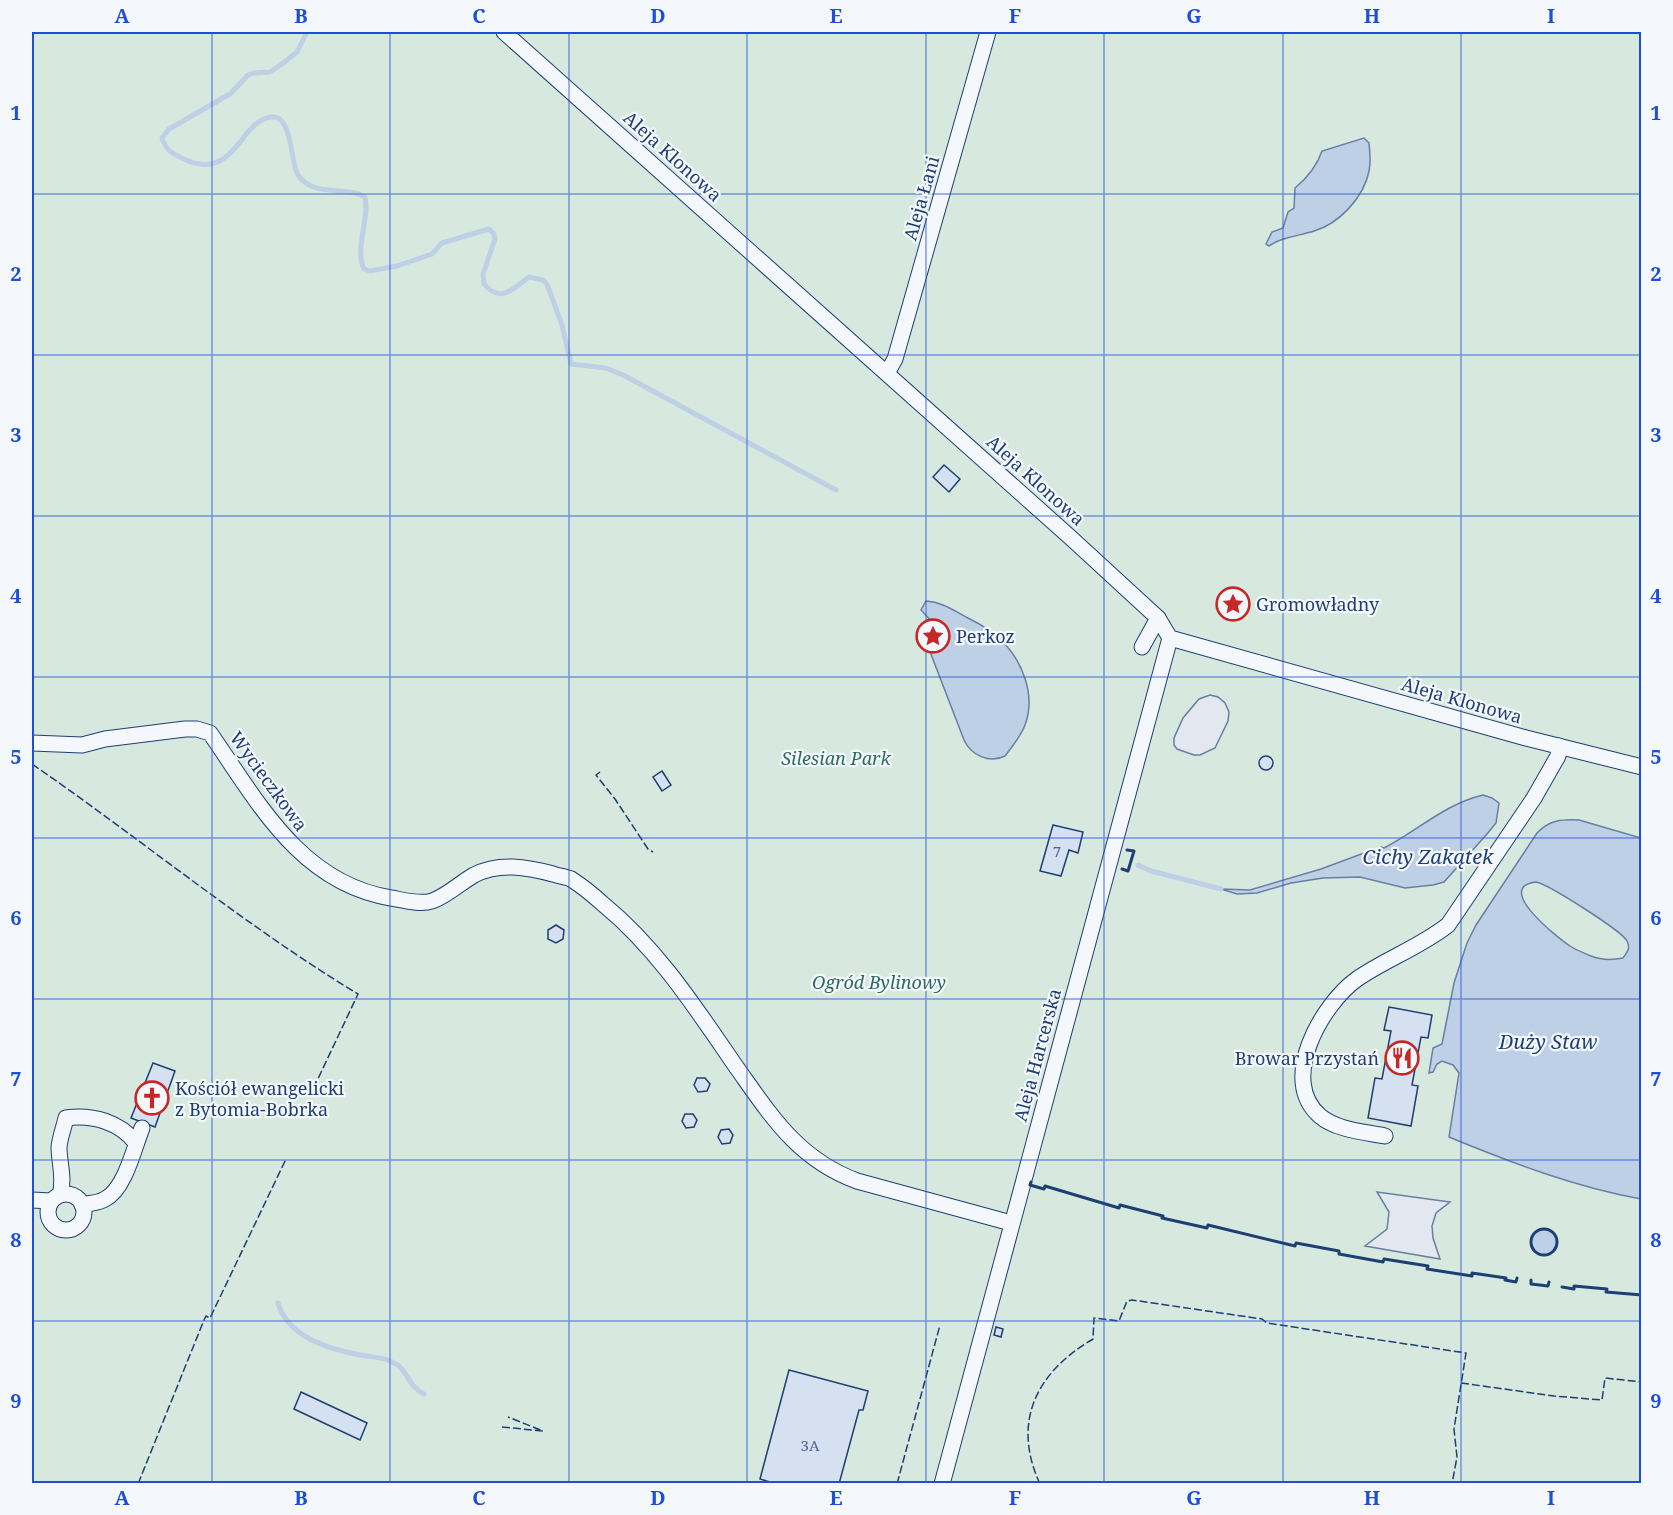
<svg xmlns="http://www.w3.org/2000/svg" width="1673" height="1515" viewBox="0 0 1673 1515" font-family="'Noto Serif',serif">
<rect width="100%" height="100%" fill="#f4f7fb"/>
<rect fill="#d7e8df" stroke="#687fa3" stroke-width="1.5" x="32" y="32" width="1609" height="1451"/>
<g fill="#e3e8f0" stroke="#687fa3" stroke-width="1.5">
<polygon points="1210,695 1218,697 1225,703 1229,712 1228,721 1215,748 1200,755 1194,755 1177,749 1174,745 1174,738 1183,718 1199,699"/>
<polygon points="1377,1192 1450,1202 1436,1213 1432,1226 1433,1238 1440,1259 1365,1246 1387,1229 1389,1212"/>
</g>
<g fill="#bed0e5" stroke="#687fa3" stroke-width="1.5" fill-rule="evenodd">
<path d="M 1364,138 L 1369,143 C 1370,152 1371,162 1369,171 C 1364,197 1339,224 1314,231 C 1299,236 1281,237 1269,246 L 1266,244 L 1272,232 L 1283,228 L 1288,212 L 1294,208 L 1295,188 C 1307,178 1317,166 1322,151 Z"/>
<path d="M 926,601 C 942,602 953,610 968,618 C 980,624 993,631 1002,641 C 1023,662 1036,696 1025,725 C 1021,736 1012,747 1005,756 C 989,764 971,755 964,740 L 929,649 L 929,644 L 937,634 L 932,622 L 921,610 Z"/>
<path d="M 1483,795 L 1492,798 L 1499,803 L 1496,823 L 1487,834 L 1444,882 L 1433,885 L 1405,888 L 1360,877 L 1323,878 L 1291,883 L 1257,893 L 1237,894 L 1221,889 L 1250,890 L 1321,869 L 1364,853 L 1375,852 L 1381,847 L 1384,848 C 1417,831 1445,804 1483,795 Z"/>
<path d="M 1579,820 L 1641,838 L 1641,1199 C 1575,1187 1512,1163 1449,1137 L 1459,1073 L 1453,1065 L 1442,1061 L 1437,1064 L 1433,1072 L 1429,1073 L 1433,1048 L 1442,1044 L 1454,983 L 1467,943 L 1476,925 L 1537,833 C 1549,820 1562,819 1579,820 ZM 1536,882 C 1548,884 1622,931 1627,941 C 1631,949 1627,952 1623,958 C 1613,960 1601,960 1591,956 C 1584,953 1576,950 1570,946 C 1558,938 1493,887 1536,882 Z"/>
<circle cx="1544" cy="1242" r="13"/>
</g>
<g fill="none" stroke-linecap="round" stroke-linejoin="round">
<g stroke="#bed0e5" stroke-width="5">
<path d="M 307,32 L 297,52 L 282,64 L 270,72 L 254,73 L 248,75 L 230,94 L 169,129 L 162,138 C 166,150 172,154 184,159 C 235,183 239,121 271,117 C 293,114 290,163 298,175 C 315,199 347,185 365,197 C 370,220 354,249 364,269 L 370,271 L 397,266 L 432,254 L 442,243 L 489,229 L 494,234 L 495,239 L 483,274 L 484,284 C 501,304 512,289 529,277 L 543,280 L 547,284 L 562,325 L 571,364 L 606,368 L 625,376 L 836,490"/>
<polyline points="1138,865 1151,871 1221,889"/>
<path d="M 278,1303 C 288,1337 328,1349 360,1355 C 371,1357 383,1357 392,1362 C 408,1368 407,1386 424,1394"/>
</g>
</g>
<g fill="#d5e0f0" stroke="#1d3f73" stroke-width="1.5">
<polygon points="944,465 960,479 949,492 933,477"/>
<circle cx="1266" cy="763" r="7"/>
<polygon points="662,771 671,785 662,791 653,777"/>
<polygon points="1053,825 1083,832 1078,853 1069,850 1061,876 1040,871"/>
<polygon points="556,925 564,930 563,939 556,943 548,939 548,930"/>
<polygon points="1389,1007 1432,1015 1428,1038 1421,1037 1412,1085 1418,1086 1411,1126 1368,1118 1375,1078 1382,1079 1391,1031 1384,1030"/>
<polygon points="153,1063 175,1071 155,1127 131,1118"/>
<polygon points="697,1078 705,1078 710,1084 707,1091 698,1092 694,1085"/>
<polygon points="685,1114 693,1114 697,1120 694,1127 686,1128 682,1121"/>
<polygon points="729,1129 733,1135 730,1143 722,1144 718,1137 721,1130"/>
<polygon points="996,1327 1003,1329 1001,1337 994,1335"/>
<polygon points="789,1370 868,1391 863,1410 859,1410 839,1484 776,1484 760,1479"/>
<polygon points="301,1392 367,1423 360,1440 294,1409"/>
</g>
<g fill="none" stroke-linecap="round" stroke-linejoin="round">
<defs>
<g id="street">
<polyline points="504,32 1071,538 1158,618 1170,638 1526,738 1642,767"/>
<polyline points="887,373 895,359 988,32"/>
<polyline points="1142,647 1158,618"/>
<path d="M 32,743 L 82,745 L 105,739 L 185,729 L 197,729 L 210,733 C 258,802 300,883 391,898 C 403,900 420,905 432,901 C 447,896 460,883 474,875 C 499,862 527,867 553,874 C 559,876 566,877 571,879 C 582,886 593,895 603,904 C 658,949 697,1010 737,1068 C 772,1117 798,1159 857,1181 L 1011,1223"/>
<path d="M 1385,1136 C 1365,1132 1336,1130 1320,1116 C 1278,1080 1322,1004 1357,979 C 1386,959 1420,947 1448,925 L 1534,798 L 1558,756 L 1559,746"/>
<circle cx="66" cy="1212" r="18"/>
<path d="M 60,1195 C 65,1179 59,1163 59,1147 C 60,1137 64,1127 66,1118 C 92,1114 120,1122 136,1143"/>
<polyline points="32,1200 51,1201"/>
<path d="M 82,1205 C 90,1203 99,1203 105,1199 C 125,1189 134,1148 142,1128"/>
<polyline points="942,1484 1170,638"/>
</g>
</defs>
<use href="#street" stroke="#1d3f73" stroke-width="17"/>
<use href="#street" stroke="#f4f7fb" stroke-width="15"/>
<g stroke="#1d3f73" stroke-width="1.5" stroke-dasharray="8 3" stroke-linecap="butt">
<path d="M 32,764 C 141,839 244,925 358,994 L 316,1083"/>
<polyline points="600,772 596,775 615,799 648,849 653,852"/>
<polyline points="1461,1383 1554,1396 1602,1400 1605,1378 1642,1382"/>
<polyline points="502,1427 543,1431 508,1417"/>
<polyline points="138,1484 204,1320 206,1316 210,1318 286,1159"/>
<polyline points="897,1484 940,1325"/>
<path d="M 1040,1484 C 1011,1421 1037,1372 1093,1339 L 1094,1318 L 1119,1321 L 1127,1301 L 1132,1300 L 1262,1319 L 1267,1323 L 1466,1353 L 1454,1429 L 1457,1457 L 1452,1484"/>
</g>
<g stroke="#1d3f73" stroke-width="3">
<polyline points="1122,869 1128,871 1134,851 1127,850"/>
<polyline points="1031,1182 1030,1185 1044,1189 1045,1186 1119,1208 1120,1205 1163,1216 1162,1218 1207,1228 1208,1225 1295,1246 1296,1243 1339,1251 1339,1254 1383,1262 1384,1259 1428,1266 1427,1269 1472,1276 1472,1273 1506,1278 1505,1280 1516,1282 1517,1278"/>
<circle cx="1544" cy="1242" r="13"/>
<polyline points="1531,1280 1531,1284 1548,1286 1549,1282"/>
<polyline points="1562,1287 1574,1289 1574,1286 1607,1289 1606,1292 1642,1295"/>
</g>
</g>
<path fill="none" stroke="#1d4ed8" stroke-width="1.5" stroke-opacity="0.55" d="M 212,32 L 212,1484M 390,32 L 390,1484M 569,32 L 569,1484M 747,32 L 747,1484M 926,32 L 926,1484M 1104,32 L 1104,1484M 1283,32 L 1283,1484M 1461,32 L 1461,1484M 32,194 L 1642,194M 32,355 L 1642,355M 32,516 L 1642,516M 32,677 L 1642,677M 32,838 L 1642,838M 32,999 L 1642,999M 32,1160 L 1642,1160M 32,1321 L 1642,1321"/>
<defs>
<symbol id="sight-ring" viewBox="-11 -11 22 22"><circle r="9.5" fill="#f4f7fb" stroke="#c62828" stroke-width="1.5"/><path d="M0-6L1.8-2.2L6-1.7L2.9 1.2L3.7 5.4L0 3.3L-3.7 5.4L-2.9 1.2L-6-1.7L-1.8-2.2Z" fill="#c62828"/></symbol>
<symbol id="restaurant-ring" viewBox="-11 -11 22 22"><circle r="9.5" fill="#f4f7fb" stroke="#c62828" stroke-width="1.5"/><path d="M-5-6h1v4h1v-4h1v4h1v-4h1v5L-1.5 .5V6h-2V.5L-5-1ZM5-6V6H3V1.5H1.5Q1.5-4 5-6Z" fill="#c62828"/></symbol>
<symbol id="church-ring" viewBox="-11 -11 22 22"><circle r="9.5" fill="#f4f7fb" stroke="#c62828" stroke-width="1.5"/><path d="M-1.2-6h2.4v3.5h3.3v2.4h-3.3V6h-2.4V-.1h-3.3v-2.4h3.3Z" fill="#c62828"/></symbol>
</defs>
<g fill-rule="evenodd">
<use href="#sight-ring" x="1214" y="585" width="38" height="38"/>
<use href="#sight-ring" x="914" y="617" width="38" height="38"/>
<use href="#restaurant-ring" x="1383" y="1039" width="38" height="38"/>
<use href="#church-ring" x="133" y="1079" width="38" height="38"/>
</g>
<g text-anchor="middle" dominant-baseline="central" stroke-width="4.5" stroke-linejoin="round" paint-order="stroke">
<g font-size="15" fill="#4b6792">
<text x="1057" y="851">7</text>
<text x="810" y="1445">3A</text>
</g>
<g font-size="18" fill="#1d3f73" stroke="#f4f7fb">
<text transform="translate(673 156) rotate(42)">Aleja Klonowa</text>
<text transform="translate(921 198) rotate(-74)">Aleja Łani</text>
<text transform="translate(1036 480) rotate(42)">Aleja Klonowa</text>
<text transform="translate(1462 700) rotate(16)">Aleja Klonowa</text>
<text transform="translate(269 781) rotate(54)">Wycieczkowa</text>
<text transform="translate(1037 1055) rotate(-75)">Aleja Harcerska</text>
</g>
<g font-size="18" fill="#1d3f73" stroke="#f4f7fb" text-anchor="start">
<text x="1256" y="604">Gromowładny</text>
<text x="956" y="636">Perkoz</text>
<text x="1379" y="1058" text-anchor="end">Browar Przystań</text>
<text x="175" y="1088">Kościół ewangelicki<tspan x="175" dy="21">z Bytomia-Bobrka</tspan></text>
</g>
<g font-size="18" font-style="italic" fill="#2c6c60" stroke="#f4f7fb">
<text x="836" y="758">Silesian Park</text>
<text x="879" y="982">Ogród Bylinowy</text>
</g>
<g font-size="20" font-style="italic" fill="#1d3f73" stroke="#f4f7fb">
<text x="1428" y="856">Cichy Zakątek</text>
<text x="1548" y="1041">Duży Staw</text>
</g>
</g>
<rect width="1673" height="1515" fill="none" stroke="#f4f7fb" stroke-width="66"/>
<rect x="33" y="33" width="1607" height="1449" fill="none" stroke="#1d4ed8" stroke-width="2"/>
<g font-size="20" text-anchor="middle" font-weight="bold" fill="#1d4ed8">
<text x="122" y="23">A</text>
<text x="301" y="23">B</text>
<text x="479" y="23">C</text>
<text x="658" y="23">D</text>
<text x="836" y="23">E</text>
<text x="1015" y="23">F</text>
<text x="1194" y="23">G</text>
<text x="1372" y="23">H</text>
<text x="1551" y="23">I</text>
<text x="16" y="120">1</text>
<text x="1656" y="120">1</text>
<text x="16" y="281">2</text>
<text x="1656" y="281">2</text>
<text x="16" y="442">3</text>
<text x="1656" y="442">3</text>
<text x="16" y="603">4</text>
<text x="1656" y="603">4</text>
<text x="16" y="764">5</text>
<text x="1656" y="764">5</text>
<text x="16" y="925">6</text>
<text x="1656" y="925">6</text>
<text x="16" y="1086">7</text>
<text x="1656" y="1086">7</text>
<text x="16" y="1247">8</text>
<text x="1656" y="1247">8</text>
<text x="16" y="1408">9</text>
<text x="1656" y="1408">9</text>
<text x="122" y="1505">A</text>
<text x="301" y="1505">B</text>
<text x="479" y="1505">C</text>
<text x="658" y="1505">D</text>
<text x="836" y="1505">E</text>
<text x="1015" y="1505">F</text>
<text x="1194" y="1505">G</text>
<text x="1372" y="1505">H</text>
<text x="1551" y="1505">I</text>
</g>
</svg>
